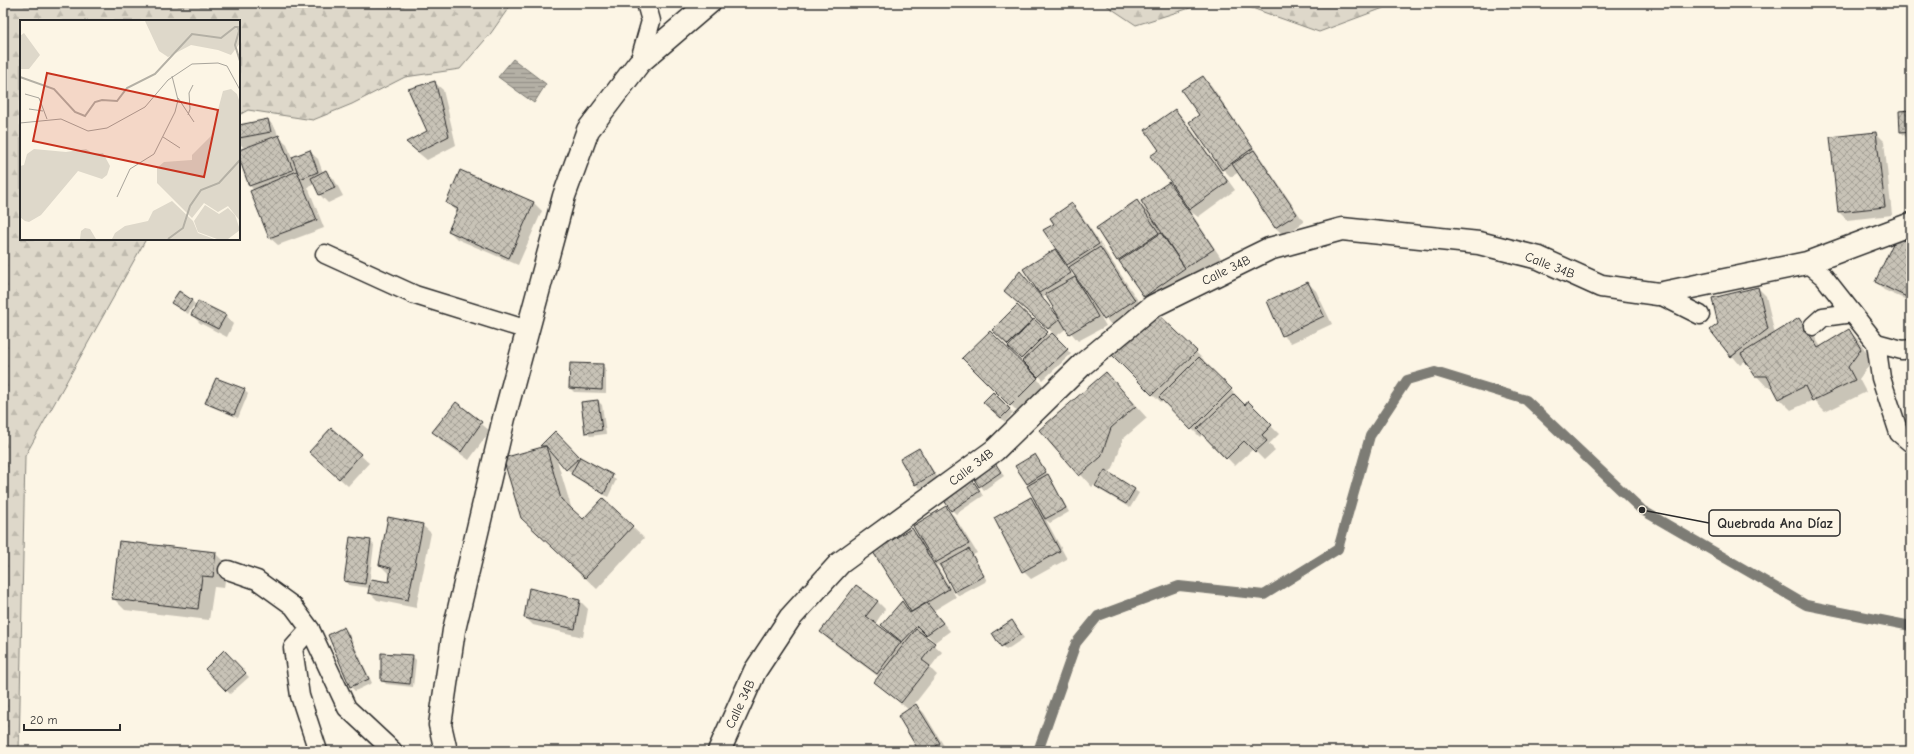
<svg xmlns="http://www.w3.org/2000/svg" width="1914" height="754" viewBox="0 0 1914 754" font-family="'Comic Neue',sans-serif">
<defs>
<pattern id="forest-firs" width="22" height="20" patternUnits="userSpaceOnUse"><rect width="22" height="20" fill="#ded8ca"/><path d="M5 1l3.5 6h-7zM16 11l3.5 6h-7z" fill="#bfbaae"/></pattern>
<pattern id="water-rules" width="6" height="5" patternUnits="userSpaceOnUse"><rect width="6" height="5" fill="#b4b0a5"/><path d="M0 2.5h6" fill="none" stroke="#938f87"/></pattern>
<pattern id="building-cross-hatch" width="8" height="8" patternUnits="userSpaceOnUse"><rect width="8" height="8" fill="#c8c3b7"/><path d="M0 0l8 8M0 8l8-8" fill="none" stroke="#a39f95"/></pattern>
</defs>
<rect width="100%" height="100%" fill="#fcf5e5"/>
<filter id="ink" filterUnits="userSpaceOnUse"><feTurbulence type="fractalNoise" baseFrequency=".025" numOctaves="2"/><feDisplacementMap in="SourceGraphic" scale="8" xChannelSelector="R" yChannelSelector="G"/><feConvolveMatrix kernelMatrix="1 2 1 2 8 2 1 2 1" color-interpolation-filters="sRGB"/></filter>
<g filter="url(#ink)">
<g fill="url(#forest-firs)" stroke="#84827a">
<polygon points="3,3 512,3 491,33 460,69 405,77 352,104 313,120 248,110 239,115 239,21 21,21 21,239 146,239 25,456 19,751 3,751"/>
<polygon points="1103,3 1206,3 1136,25"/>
<polygon points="1238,3 1397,3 1319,32"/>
</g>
<polygon fill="url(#water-rules)" stroke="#7d7b74" points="513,59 546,84 534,103 498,77"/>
<g fill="#0003" fill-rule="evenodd">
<polygon points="1202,77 1211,85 1304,222 1284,236 1276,228 1239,172 1231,177 1223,169 1201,116"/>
<polygon points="434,82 443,90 456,145 427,160 415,150 428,132"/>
<polygon points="1175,110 1183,118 1235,190 1198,217 1190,211 1221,258 1152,304 1144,296 1118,260 1137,201 1148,212 1169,183 1176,189 1160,150"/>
<polygon points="1911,111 1911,140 1909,140 1901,132"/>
<polygon points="268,120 276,129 278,136 287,144 292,158 309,151 318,159 323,173 326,171 334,179 343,196 328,203 320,195 315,184 308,187 324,228 278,245 269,237 254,190 250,186 239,155 239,151 252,146 243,147 239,143 239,126"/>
<polygon points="1876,133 1884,141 1892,215 1847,220 1839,212"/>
<polygon points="461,172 534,203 542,211 518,265 457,239 449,231 458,212 447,203"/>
<path d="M 1071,205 L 1080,213 L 1143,308 L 1113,327 L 1097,308 L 1096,309 L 1106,326 L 1078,341 L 1067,328 L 1055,337 L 1071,354 L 1043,380 L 994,330 L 1017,306 L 1050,336 L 1053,333 L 1005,291 L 1040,293 L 1025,269 L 1055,250 L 1061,256 L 1055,224 ZM 1064,258 L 1071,268 L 1077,277 L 1075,279 L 1062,259 ZM 1047,295 L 1061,319 L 1060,320 L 1042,298 Z"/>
<polygon points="1911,245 1911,302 1884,290 1876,282"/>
<polygon points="1308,283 1316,291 1332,324 1291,343 1283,335"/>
<polygon points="1758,288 1766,296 1775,334 1799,319 1811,331 1821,347 1849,330 1860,342 1872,361 1859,379 1866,392 1825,412 1813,400 1791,410 1780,399 1774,387 1767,387 1756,375 1746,360 1740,365 1711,330"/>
<polygon points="191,300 195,304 188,314 173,303"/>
<polygon points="1155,313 1204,360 1202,362 1239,398 1238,399 1245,406 1248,403 1279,434 1269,444 1275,450 1264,460 1253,449 1235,466 1203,433 1200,437 1163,400 1161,402 1113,355"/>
<polygon points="192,315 225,316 233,324 227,337 200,323"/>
<polygon points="990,332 1045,387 1019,413 964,358"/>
<polygon points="602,365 606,369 606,393 574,392 570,388"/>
<polygon points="1117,385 1147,418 1123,439 1113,469 1108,473 1139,493 1130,508 1100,490 1096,486 1099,481 1092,487 1041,430"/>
<polygon points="244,390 248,394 238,418 210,406 206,403"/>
<polygon points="993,393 1013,413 1005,422 988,406"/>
<polygon points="598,401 602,405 606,434 590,436 586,432"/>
<polygon points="456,403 490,431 469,460 441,440 433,432"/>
<polygon points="331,429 369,463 348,486 319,460"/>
<polygon points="555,432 580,458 616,480 608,497 576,478 556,457 572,510 583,521 603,500 644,538 597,589 534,530 542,446"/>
<polygon points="919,449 938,478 920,488 916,484"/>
<polygon points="1034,455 1051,479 1069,512 1050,523 1046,520 1067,559 1031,579 1023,571 1031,499 1038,505 1028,483"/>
<polygon points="992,460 1004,476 984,490 972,475"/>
<polygon points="973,480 983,496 956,514 952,510"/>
<polygon points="945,508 954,516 977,553 973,555 987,581 959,596 953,590 943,570 935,563 956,597 933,611 950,631 935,642 926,634 924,636 942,652 930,668 937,675 912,707 916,705 924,713 947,751 920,751 909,710 875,682 879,677 829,640 821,632 877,601 885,609 875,624 891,635 882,625 902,603 908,609 875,552 911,529 921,539"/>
<polygon points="422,525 431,533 416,608 377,600 369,592 370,588 349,585 345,581 370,541 374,545 369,585 389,583 391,574 388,573 380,565"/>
<polygon points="215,553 227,565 224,588 214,587 209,620 125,610 113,598"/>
<polygon points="580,601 588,609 583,637 533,625 525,617"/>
<polygon points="1012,622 1024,638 1006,650 1002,646"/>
<polygon points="344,628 348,632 372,683 355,691 351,687"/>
<polygon points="224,652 249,677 230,694 206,669"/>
<polygon points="412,656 416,660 413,687 386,684 382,680"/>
</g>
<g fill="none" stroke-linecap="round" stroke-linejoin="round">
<polyline stroke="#7d7b74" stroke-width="10" points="1038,751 1076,643 1098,616 1179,586 1264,595 1338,549 1370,436 1407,380 1435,372 1526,400 1642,510 1806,605 1911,626"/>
</g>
<g fill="url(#building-cross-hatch)" stroke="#2b2b2b">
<polygon points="1203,76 1253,148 1222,170 1189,122 1199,115 1181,90"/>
<polygon points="435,81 449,136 418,152 406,142 427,131 408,89"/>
<polygon points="1175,109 1228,182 1189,210 1170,181 1150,156 1159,150 1145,130"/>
<polygon points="1911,110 1911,131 1900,132 1899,111"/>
<polygon points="268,119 271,132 239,138 239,125"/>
<polygon points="1876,132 1885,207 1838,212 1830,137"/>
<polygon points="279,135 293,170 249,186 239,158 239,150"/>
<polygon points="310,150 318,172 300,179 292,157"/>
<polygon points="1254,150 1297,214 1275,228 1232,164"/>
<polygon points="326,170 335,188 319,195 311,178"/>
<polygon points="460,170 534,202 509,258 448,231 458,209 446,203"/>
<polygon points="297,171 317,220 269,238 250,191"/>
<polygon points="1169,182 1214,249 1185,268 1141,201"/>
<polygon points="1137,200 1159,233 1117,261 1096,228"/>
<polygon points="1072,203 1099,244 1067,265 1043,230 1054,224 1050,218"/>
<polygon points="1161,233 1185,268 1144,297 1119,261"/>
<polygon points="1896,237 1911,244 1911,299 1875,282"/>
<polygon points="1100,247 1135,300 1104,320 1069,267"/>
<polygon points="1055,249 1071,273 1039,293 1023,269"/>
<polygon points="1020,271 1060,319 1048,329 1004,291"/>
<polygon points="1075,277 1098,317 1069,334 1045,294"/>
<polygon points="1308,282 1324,316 1282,336 1267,301"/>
<polygon points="1758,287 1768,329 1731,357 1710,330 1718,324 1712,298"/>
<polygon points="179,291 192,300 184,311 171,303"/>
<polygon points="198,301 226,315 218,329 191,315"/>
<polygon points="1017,305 1033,320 1008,345 992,330"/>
<polygon points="1155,311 1197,351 1152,395 1112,355"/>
<polygon points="1799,318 1818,348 1849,329 1861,349 1848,367 1855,380 1812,401 1805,386 1779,399 1767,376 1755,376 1741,354"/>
<polygon points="1034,319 1048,332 1021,359 1008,347"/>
<polygon points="990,331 1038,378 1010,406 962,358"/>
<polygon points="1052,333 1068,349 1038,377 1022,361"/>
<polygon points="1199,357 1232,389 1191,430 1159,397"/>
<polygon points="570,363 603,364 602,390 569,388"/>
<polygon points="1106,372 1136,406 1111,428 1101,457 1079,476 1039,430"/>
<polygon points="216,378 245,389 234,415 205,403"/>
<polygon points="993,392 1010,409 1001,418 983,402"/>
<polygon points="1234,394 1245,405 1248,401 1272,425 1262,435 1267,441 1255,452 1244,441 1226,459 1197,429"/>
<polygon points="598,400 602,430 585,433 581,402"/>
<polygon points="456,402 482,422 461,452 432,432"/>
<polygon points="331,428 361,454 339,479 309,452"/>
<polygon points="555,431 580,457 566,470 546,446 540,446"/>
<polygon points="546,446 561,499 583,519 603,498 633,526 585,578 521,518 503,458"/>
<polygon points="919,448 934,474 915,485 900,459"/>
<polygon points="1035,454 1046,472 1027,484 1015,466"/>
<polygon points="580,457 613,475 604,494 571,474"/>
<polygon points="992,458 1001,472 979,487 971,474"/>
<polygon points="1105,470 1135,489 1126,504 1095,486"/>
<polygon points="1048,474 1066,508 1045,519 1027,486"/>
<polygon points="969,475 980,491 951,511 940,494"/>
<polygon points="1031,497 1060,551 1022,572 994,518"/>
<polygon points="946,506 969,544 935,563 913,526"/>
<polygon points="388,517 423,524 408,600 368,593 371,579 389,582 391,568 379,565"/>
<polygon points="912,528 949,589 911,612 873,552"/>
<polygon points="350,537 371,540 365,584 344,581"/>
<polygon points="119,541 216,552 213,577 202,576 198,609 112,599"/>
<polygon points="969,549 984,576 954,592 940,565"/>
<polygon points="856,585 878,601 866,616 901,642 877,674 820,632"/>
<polygon points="529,588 580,600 575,629 524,618"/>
<polygon points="902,601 910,613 927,603 943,623 926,635 917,626 902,642 881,625"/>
<polygon points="1012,620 1021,634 1001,647 992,633"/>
<polygon points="344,627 369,679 350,687 328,635"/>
<polygon points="916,629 935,643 922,660 930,666 901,703 874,682"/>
<polygon points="224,650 246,673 226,691 205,669"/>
<polygon points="381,653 413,655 410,684 381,681"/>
<polygon points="916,704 940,743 936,746 938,751 919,751 898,716"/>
<polygon points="671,747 679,751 669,751"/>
</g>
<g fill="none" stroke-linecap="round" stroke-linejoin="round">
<defs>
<g id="lane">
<polyline points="639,63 651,21 646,3"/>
<polyline points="325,254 415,295 528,330"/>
<polyline points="1807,263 1824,277 1876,343 1881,378 1899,433 1911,443"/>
<polyline points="1658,294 1700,315"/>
<polyline points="1813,326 1823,317 1852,313"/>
<polyline points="1876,343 1902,350 1911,349"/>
<polyline points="228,570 257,580 293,606 310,629 347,708 393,751"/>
<polyline points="310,629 293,648 300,696 318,751"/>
</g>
<g id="street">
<polyline points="446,751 440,725 454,630 504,418 564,196 588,130 639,63 709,3"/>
<polyline points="719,751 755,671 790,618 840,563 995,450 1082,365 1153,306 1269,249 1342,229 1479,243 1539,258 1601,286 1658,294 1807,263 1911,224"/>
</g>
</defs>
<use href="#lane" stroke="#2b2b2b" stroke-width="21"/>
<use href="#street" stroke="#2b2b2b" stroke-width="25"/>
<use href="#lane" stroke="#fcf5e5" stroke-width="18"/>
<use href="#street" stroke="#fcf5e5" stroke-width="22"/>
</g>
</g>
<g text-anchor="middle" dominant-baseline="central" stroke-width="3" stroke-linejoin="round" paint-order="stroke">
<g font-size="13" fill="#2b2b2b" stroke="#fcf5e5">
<text transform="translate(1550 265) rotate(21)">Calle 34B</text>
<text transform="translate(1226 270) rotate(-26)">Calle 34B</text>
<text transform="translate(971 467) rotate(-37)">Calle 34B</text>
<text transform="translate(740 704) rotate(-65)">Calle 34B</text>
</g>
</g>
<g transform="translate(20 20)">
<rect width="220" height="220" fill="#fcf5e5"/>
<path d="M 185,185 L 199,194 L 208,188 L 215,195 L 220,210 L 208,219 L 197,219 L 178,212 L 174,201 Z" fill="#ded8ca"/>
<path d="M 125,1 L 220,1 L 220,23 L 211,35 L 198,30 L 171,25 L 148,37 L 139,31 ZM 4,13 L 20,35 L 9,49 L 0,49 L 0,16 ZM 211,69 L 217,74 L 220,83 L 220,201 L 208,186 L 198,192 L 184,183 L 172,198 L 137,163 L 137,148 L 144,142 L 172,140 L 172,135 L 191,116 L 203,71 ZM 14,129 L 46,132 L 66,129 L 74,134 L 83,133 L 90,146 L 87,155 L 82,159 L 58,151 L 21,195 L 9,202 L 5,201 L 0,197 L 0,146 L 4,145 L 7,134 ZM 152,181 L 173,201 L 178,213 L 194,219 L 92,219 L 95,213 L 105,206 L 128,201 L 133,191 ZM 65,208 L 70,209 L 76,219 L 60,219 L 61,211 Z" fill="#ded8ca"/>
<path fill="none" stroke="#b4b0a5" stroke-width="2" d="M 0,57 L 34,69 L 55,92 L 65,96 L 75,82 L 82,80 L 97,81 L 107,68 L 135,54 L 172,14 L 201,18 L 215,7 L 218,7 L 219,11 L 215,25 L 220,41M 148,219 L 163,208 L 170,186 L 181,170 L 199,163 L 220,140"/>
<path fill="none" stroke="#a8a49b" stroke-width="1" d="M 5,74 L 19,78 L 27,99M 158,78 L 174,102M 9,89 L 23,91M 168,95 L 170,89 L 169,73 L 173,65M 0,103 L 41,99 L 68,111 L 87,108 L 125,87 L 148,60 L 172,44 L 198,43 L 207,46 L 220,70M 143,117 L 160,128M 97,177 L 110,149 L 134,134 L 155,92 L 158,80 L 152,56"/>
<path fill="#c8321e" fill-opacity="0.15" stroke="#c8321e" stroke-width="2" d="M 27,53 L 198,90 L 184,157 L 13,121 Z"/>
<rect width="220" height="220" fill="none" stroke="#2b2b2b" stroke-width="2"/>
</g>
<path fill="none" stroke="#2b2b2b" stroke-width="1.5" d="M1642 510L1709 523"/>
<circle fill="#2b2b2b" stroke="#fcf5e5" stroke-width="1.5" cx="1642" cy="510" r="4"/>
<rect fill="#fcf5e5" stroke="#2b2b2b" stroke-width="1.5" x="1709" y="510" width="131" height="26" rx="4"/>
<g font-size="14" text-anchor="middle" font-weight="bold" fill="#2b2b2b">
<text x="1775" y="528">Quebrada Ana Díaz</text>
</g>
<rect width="1914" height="754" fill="none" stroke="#fcf5e5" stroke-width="16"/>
<rect x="8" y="8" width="1898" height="738" fill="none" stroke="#2b2b2b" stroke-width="1.5" filter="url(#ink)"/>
<path d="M24 724v6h96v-6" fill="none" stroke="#2b2b2b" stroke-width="2"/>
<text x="30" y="724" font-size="12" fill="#2b2b2b" stroke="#fcf5e5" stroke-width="3" paint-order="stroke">20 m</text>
</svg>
